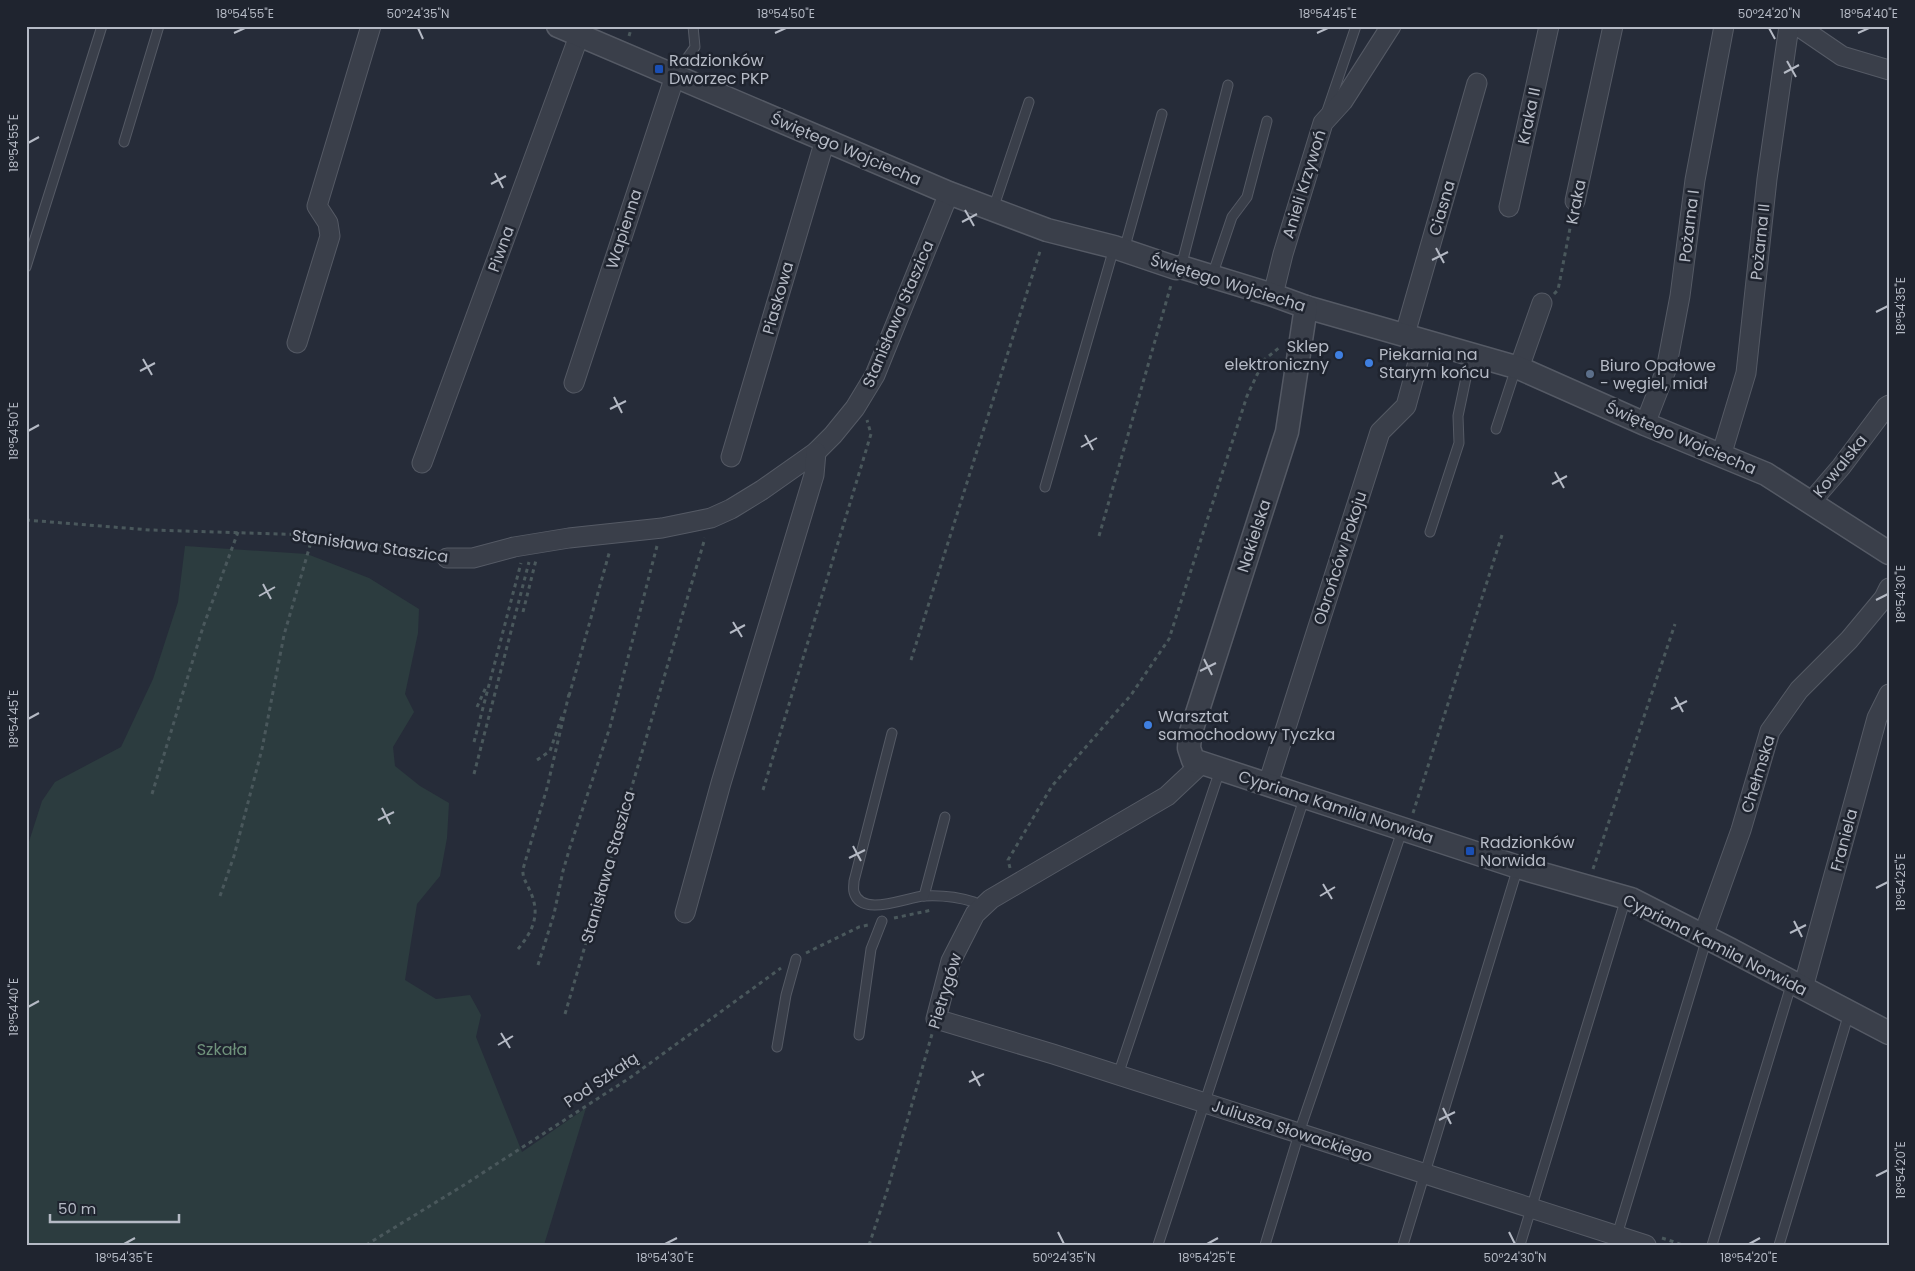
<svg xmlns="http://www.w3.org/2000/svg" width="1915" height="1271" viewBox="0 0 1915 1271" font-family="Poppins,sans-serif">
<rect width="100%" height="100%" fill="#262c39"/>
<polygon fill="#2c3c3f" points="185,546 307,554 369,578 419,609 418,633 405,694 414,712 393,747 395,766 420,786 449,803 447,838 440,876 417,904 405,980 436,999 470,995 481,1015 476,1037 522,1152 586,1108 544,1245 26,1245 26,851 42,801 55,782 121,747 153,679 178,602"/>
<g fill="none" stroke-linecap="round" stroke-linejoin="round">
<defs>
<g id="service">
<polyline points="675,75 695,47 693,26"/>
<polyline points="1327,111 1356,26"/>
<polyline points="124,142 159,26"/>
<polyline points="993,209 1029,102"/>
<polyline points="1124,250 1162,114"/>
<polyline points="26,267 102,26"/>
<polyline points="1181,267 1228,85"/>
<polyline points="1212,276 1232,217 1247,197 1267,121"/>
<polyline points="1496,429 1516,368"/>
<polyline points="1045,487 1114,248"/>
<polyline points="1430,532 1459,443 1458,416 1471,354"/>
<path d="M 892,733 L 854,881 C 854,884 853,889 854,892 C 861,918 907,897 924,896 C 942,895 958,897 974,902"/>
<polyline points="924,896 945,817"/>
<polyline points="859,1035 871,949 882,921"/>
<polyline points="777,1047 786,995 796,959"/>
<polyline points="1118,1075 1220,770"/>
<polyline points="1158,1245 1305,796"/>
<polyline points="1265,1245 1302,1124 1403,828"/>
<polyline points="1403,1245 1518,867"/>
<polyline points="1520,1245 1626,898"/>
<polyline points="1614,1245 1707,938"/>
<polyline points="1712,1245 1792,982"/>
<polyline points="1779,1245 1849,1013"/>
</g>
<g id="minor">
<polyline points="1798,26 1842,56 1889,70"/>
<polyline points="1575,201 1613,26"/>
<polyline points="1509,207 1549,26"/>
<polyline points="1273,295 1283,254 1323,123 1343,101 1391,26"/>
<polyline points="1405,334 1477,83"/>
<polyline points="297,343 330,236 328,223 317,206 371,26"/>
<polyline points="1519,368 1542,303"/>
<polyline points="574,383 675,76"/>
<polyline points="1645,424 1666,370 1680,296 1695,180 1724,26"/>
<polyline points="1721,456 1746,373 1767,179 1789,26"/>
<polyline points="731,457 825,140"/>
<polyline points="422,463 579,36"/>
<polyline points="1810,503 1841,467 1886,407 1889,405"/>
<polyline points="447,558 473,558 514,547 569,538 662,528 711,518 731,509 762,490 816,452 833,435 855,408 875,375 949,193"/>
<polyline points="1201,764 1167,796 991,899 975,914 951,961 936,1019 1053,1054 1646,1245"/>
<polyline points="1268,784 1380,432 1406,406 1424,340"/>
<polyline points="685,913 721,783 814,475 816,452"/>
<polyline points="1703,936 1741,830 1770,731 1799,690 1849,640 1884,598 1889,588"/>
<polyline points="1803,988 1877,718 1889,694"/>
</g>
<g id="tertiary">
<polyline points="558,26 949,193 1047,230 1114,247 1176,268 1181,267 1273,295 1306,307 1519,368 1645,424 1766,474 1889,553"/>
<polyline points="1306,307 1287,432 1190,735 1189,748 1193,760 1518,867 1631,899 1729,949 1889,1033"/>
</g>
</defs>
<use href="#service" stroke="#555a65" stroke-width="11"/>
<use href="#minor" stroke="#555a65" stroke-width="21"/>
<use href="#tertiary" stroke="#555a65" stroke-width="25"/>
<g stroke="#4a585c" stroke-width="3" stroke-dasharray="4 4" stroke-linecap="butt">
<polyline points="629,36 632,26"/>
<polyline points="1554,294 1558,290 1572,218"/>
<polyline points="26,520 150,530 313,535 431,555"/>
<polyline points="1099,536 1171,285"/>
<polyline points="523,612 536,560"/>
<polyline points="911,660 1041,248"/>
<polyline points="569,696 610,550"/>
<polyline points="477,707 486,687"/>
<polyline points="474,742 521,563"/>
<polyline points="537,760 550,751 562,716"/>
<polyline points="474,774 529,562"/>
<polyline points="763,790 871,434 867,420"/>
<polyline points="152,794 203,627 238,532"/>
<polyline points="1413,813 1502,535"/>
<polyline points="1010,868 1008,860 1052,786 1131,695 1169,639 1247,396 1264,360 1280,347"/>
<polyline points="1593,869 1675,624"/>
<polyline points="220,896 234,856 262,749 284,635 313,535"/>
<polyline points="894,918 932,910"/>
<path d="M 518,949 C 533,931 541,914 530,891 C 527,883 522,878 523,869 L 547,788 L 569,694"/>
<polyline points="806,953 859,927 868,925"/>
<polyline points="538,965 554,914 563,871 570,847 610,727 657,546"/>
<polyline points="565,1014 705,538"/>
<polyline points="1662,1238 1683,1245"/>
<polyline points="366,1245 464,1185 631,1077 781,968"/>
<polyline points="869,1245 888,1188 932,1034"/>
</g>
<use href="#service" stroke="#3a3f4a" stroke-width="9"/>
<use href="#minor" stroke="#3a3f4a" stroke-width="19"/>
<use href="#tertiary" stroke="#3a3f4a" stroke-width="22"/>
</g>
<path fill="none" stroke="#b5bac5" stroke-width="2" d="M 418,28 L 423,39M 1769,28 L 1775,39M 234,33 L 245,28M 775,33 L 786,28M 1317,33 L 1328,28M 1858,33 L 1869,28M 1787,61 L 1796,77M 1784,73 L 1799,65M 28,143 L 39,137M 495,173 L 503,188M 491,184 L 506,176M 965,210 L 974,226M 962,222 L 977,214M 1436,248 L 1444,263M 1432,260 L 1448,252M 1876,312 L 1888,306M 143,359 L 152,375M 140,371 L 155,363M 614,397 L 622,413M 610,409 L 626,401M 28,431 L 39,425M 1085,435 L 1093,450M 1081,447 L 1097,438M 1555,472 L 1564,488M 1552,484 L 1567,476M 263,584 L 271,599M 259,596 L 275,587M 1876,600 L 1888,594M 733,622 L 742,637M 730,633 L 745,625M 1204,659 L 1212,675M 1200,671 L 1216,663M 1675,697 L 1683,712M 1671,709 L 1687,701M 28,719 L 39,713M 382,808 L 390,824M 378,820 L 394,812M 853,846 L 861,861M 849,858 L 865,850M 1323,884 L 1332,899M 1876,888 L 1888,882M 1320,896 L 1335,887M 1794,921 L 1802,937M 1790,933 L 1806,925M 28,1007 L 39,1001M 501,1033 L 510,1048M 498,1045 L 513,1036M 972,1071 L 980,1086M 969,1082 L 984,1074M 1443,1108 L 1451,1124M 1439,1120 L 1455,1112M 1876,1176 L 1888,1170M 1058,1232 L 1064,1244M 1509,1232 L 1515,1244M 124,1244 L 135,1238M 665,1244 L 677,1238M 1207,1244 L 1218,1238M 1749,1244 L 1760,1238"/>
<g fill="#1a4fb4" stroke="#1f242f" stroke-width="2">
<rect x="654" y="64" width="10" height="10" rx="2.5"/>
<rect x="1465" y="846" width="10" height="10" rx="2.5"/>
</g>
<g fill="#3f7fe0" stroke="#1f242f" stroke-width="2">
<circle cx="1339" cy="355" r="5"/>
<circle cx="1369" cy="363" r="5"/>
<circle cx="1148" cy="725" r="5"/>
</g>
<circle fill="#5c6f8a" stroke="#1f242f" stroke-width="2" cx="1590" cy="374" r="5"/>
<g text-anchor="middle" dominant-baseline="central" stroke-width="5" stroke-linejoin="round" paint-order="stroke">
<g font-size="16" fill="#b5bac5" stroke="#1f242f" text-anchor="start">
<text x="669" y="60">Radzionków<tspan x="669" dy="18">Dworzec PKP</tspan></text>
<text x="1329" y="346" text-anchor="end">Sklep<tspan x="1329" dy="18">elektroniczny</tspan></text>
<text x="1379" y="354">Piekarnia na<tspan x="1379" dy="18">Starym końcu</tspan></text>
<text x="1600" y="365">Biuro Opałowe<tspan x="1600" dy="18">- węgiel, miał</tspan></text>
<text x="1158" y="716">Warsztat<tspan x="1158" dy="18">samochodowy Tyczka</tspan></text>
<text x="1480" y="842">Radzionków<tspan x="1480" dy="18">Norwida</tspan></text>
</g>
<g font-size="16" fill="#b5bac5" stroke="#1f242f">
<text transform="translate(1529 116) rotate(-78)">Kraka II</text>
<text transform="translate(846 149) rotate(23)">Świętego Wojciecha</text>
<text transform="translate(1304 184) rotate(-73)">Anieli Krzywoń</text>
<text transform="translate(1576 202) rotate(-79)">Kraka</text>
<text transform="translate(1442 208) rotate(-74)">Ciasna</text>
<text transform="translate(1689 226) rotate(-83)">Pożarna I</text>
<text transform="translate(624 229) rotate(-72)">Wapienna</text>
<text transform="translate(1760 242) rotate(-84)">Pożarna II</text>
<text transform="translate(501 249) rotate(-70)">Piwna</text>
<text transform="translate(1228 283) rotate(17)">Świętego Wojciecha</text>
<text transform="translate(778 298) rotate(-74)">Piaskowa</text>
<text transform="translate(898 314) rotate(-67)">Stanisława Staszica</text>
<text transform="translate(1681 438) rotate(23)">Świętego Wojciecha</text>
<text transform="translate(1840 466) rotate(-51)">Kowalska</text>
<text transform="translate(1254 536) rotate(-72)">Nakielska</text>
<text transform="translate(370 546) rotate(8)">Stanisława Staszica</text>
<text transform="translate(1340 558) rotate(-72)">Obrońców Pokoju</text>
<text transform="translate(1758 774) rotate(-73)">Chełmska</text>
<text transform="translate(1336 807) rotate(18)">Cypriana Kamila Norwida</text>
<text transform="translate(1844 840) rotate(-75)">Franiela</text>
<text transform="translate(608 867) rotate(-74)">Stanisława Staszica</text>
<text transform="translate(1715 945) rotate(27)">Cypriana Kamila Norwida</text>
<text transform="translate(945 991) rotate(-73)">Pietrygów</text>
<text transform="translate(601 1080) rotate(-34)">Pod Szkałą</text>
<text transform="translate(1292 1131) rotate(18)">Juliusza Słowackiego</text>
</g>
<g font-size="16" fill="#70937c" stroke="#1f242f">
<text x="222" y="1049">Szkała</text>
</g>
</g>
<rect width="1915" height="1271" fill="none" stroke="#1f242f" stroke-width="55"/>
<path d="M50 1214v8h129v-8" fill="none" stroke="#b5bac5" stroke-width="2.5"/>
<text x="58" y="1214" font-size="15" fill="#b5bac5" stroke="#1f242f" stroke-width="4" paint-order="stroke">50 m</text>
<rect x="28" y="28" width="1860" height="1216" fill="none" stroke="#b5bac5" stroke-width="2"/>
<g font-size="12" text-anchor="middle" fill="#b5bac5">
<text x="245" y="18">18°54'55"E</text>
<text x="418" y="18">50°24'35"N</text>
<text x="786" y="18">18°54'50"E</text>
<text x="1328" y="18">18°54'45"E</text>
<text x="1769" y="18">50°24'20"N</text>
<text x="1869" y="18">18°54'40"E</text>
<text transform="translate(14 143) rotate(-90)" y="4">18°54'55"E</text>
<text transform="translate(1901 306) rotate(-90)" y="4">18°54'35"E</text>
<text transform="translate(14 431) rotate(-90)" y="4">18°54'50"E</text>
<text transform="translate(1901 594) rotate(-90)" y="4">18°54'30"E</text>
<text transform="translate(14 719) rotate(-90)" y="4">18°54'45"E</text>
<text transform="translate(1901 882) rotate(-90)" y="4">18°54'25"E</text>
<text transform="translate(14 1007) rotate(-90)" y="4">18°54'40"E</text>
<text transform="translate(1901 1170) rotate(-90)" y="4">18°54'20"E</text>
<text x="124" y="1262">18°54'35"E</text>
<text x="665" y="1262">18°54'30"E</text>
<text x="1064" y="1262">50°24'35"N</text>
<text x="1207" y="1262">18°54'25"E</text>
<text x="1515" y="1262">50°24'30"N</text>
<text x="1749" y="1262">18°54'20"E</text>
</g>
</svg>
